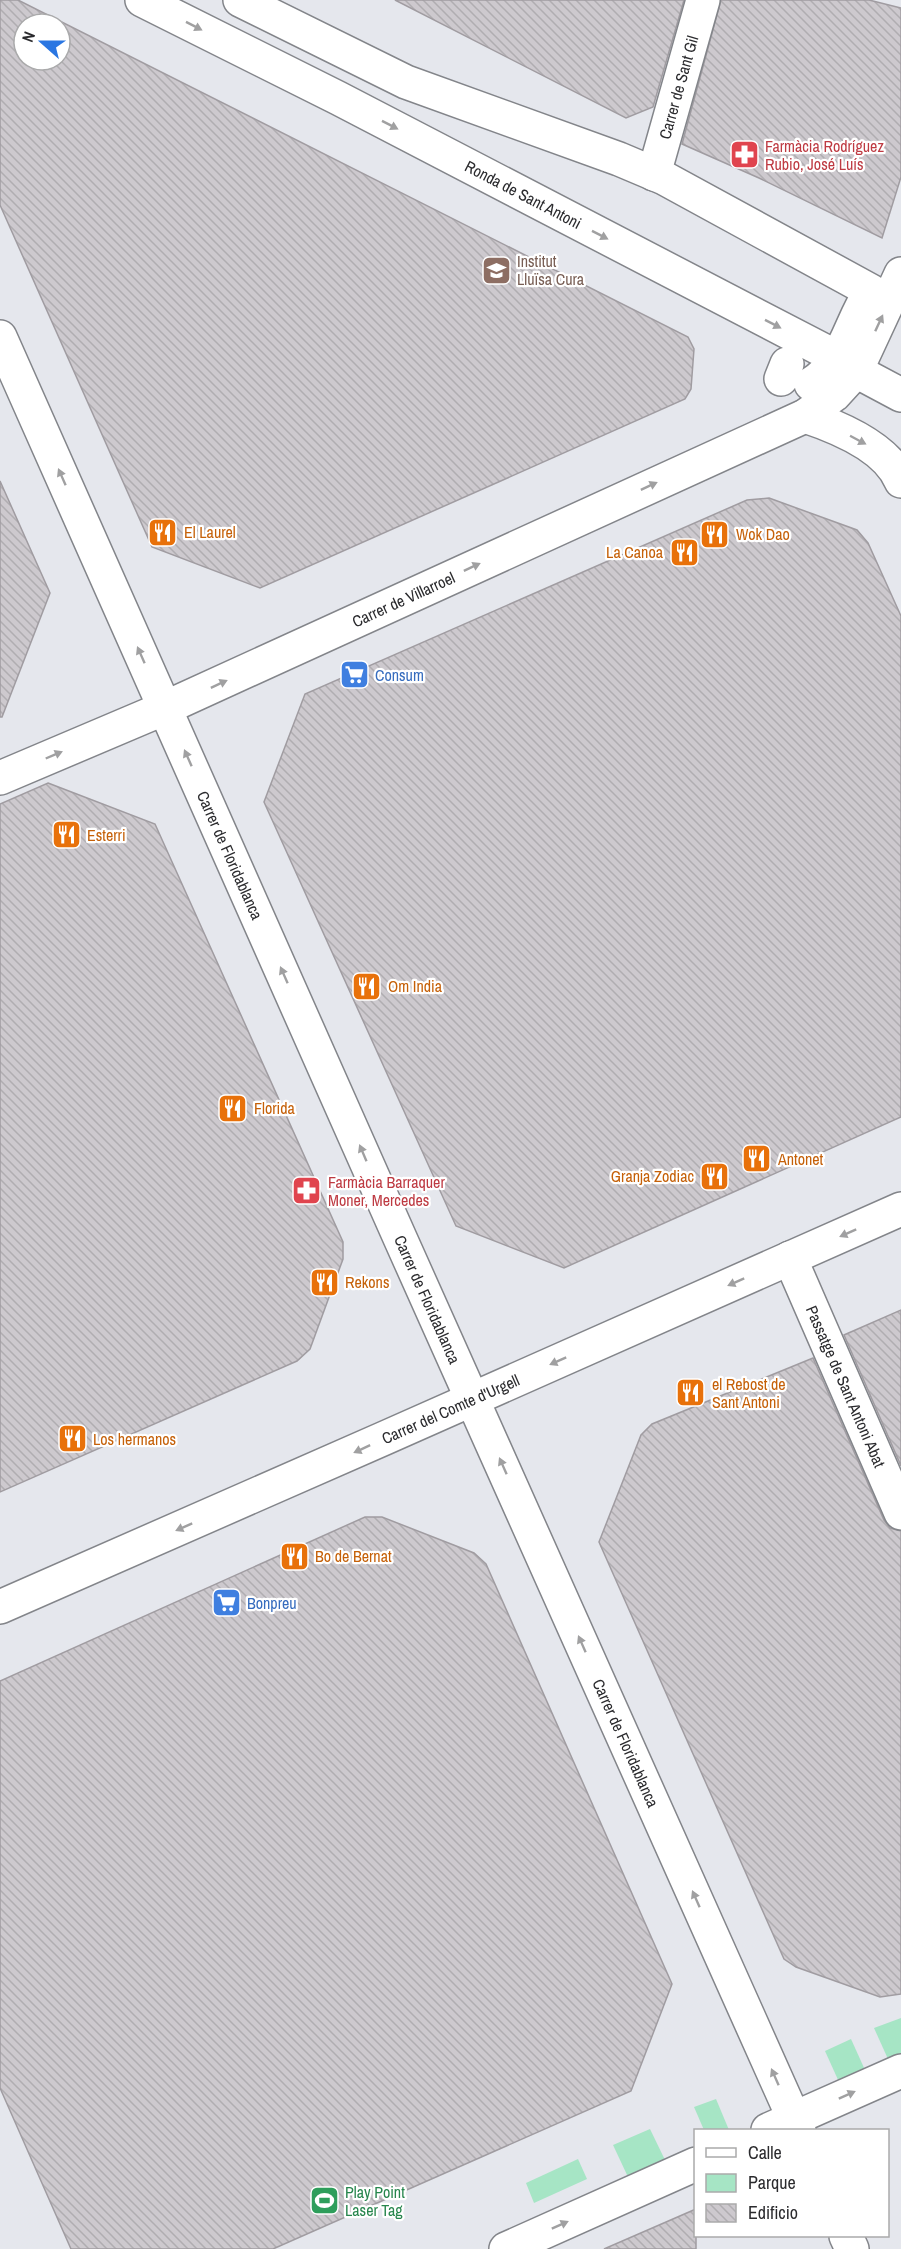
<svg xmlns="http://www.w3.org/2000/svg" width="901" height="2249" viewBox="0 0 901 2249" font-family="'Archivo Narrow',sans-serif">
<defs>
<pattern id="building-back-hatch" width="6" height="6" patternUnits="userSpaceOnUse" patternTransform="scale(1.5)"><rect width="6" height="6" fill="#cdc9ce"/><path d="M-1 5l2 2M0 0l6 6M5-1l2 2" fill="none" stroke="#b0adb1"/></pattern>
</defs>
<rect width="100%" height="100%" fill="#e5e7ed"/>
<g fill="#a6e5c5">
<polygon points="901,2018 901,2053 888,2059 874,2028"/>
<polygon points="851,2039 865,2070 839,2082 825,2051"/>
<polygon points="716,2099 729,2130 704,2130 694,2107"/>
<polygon points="650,2129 665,2160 628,2177 613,2145"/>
<polygon points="578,2159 587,2179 534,2203 526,2183"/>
</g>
<g fill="url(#building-back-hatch)" stroke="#a09ca1" stroke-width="1.5" fill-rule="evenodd">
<path d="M 0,0 L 18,0 L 688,337 L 694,349 L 691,389 L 685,399 L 260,588 L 152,547 L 0,205 ZM 24,24 L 60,24 L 60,60 L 24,60 Z"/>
<polygon points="395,0 684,0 653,107 626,118"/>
<polygon points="721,0 869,0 901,8 901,177 882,238 759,178 682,144"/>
<polygon points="0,481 50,593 2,717 0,717"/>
<polygon points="769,498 857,530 868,543 901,616 901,1117 564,1268 456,1226 264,802 305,694 747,500"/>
<polygon points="48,783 155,824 343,1242 343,1259 310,1349 297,1361 0,1492 0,804"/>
<polygon points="901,1310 901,1466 844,1335"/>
<polygon points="813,1358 884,1520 890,1528 901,1531 901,1994 880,1997 796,1967 784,1959 599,1542 641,1435 652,1424"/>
<polygon points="365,1517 382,1517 474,1553 486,1564 672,1984 631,2091 273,2249 71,2249 0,2088 0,1681"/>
<polygon points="696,2209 696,2249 604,2249"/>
</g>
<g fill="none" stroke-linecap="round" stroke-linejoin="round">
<defs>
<g id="pedestrian">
<path id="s1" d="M 142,0 L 338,98 L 838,358 L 856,371"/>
<path d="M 240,0 L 406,82 L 619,159 L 664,178 L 871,291 C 849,323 846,362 811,384"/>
<polyline points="781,379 787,364"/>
</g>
<g id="minor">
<path id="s2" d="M 654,174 L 703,0"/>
<polyline points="856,371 901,395"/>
<path d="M 805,416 C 838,427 887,447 901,481"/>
<path id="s3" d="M 165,708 L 805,416 L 834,395 L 856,371 L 901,274"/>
<path id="s4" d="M 790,1258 L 901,1513"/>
<polyline points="768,2130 901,2071"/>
<polyline points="506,2249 696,2164"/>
</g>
<g id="tertiary">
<path id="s5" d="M 0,337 L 400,1238 L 799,2130"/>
<polyline points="0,778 165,708"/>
<polyline points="846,2236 852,2249"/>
</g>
<g id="secondary">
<path id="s6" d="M 0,1607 C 301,1476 601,1342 901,1209"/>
</g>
</defs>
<use href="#pedestrian" stroke="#83858a" stroke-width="36"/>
<use href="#minor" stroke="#83858a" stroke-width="36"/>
<use href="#tertiary" stroke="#83858a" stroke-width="36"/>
<use href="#secondary" stroke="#83858a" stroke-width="36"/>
<use href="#pedestrian" stroke="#fff" stroke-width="33"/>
<use href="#minor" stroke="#fff" stroke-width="33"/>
<use href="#tertiary" stroke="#fff" stroke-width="33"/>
<use href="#secondary" stroke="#fff" stroke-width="33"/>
</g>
<defs><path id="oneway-solid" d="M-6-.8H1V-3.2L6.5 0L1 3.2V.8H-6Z" transform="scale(1.5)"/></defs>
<g fill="#a0a0a1">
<use href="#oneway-solid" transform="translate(194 26) rotate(27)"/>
<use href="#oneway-solid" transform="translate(390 125) rotate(27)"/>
<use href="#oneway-solid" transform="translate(600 235) rotate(27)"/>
<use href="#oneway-solid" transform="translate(879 323) rotate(-65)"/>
<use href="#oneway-solid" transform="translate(773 324) rotate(27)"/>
<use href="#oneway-solid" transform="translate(858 440) rotate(28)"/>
<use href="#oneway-solid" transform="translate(62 477) rotate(-114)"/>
<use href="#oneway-solid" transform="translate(649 486) rotate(-25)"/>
<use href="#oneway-solid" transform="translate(472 567) rotate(-25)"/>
<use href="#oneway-solid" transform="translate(141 655) rotate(-114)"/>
<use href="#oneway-solid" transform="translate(219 684) rotate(-25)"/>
<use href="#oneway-solid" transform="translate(54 755) rotate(-23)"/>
<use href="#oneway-solid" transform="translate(188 758) rotate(-114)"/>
<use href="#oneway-solid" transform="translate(284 975) rotate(-114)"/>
<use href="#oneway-solid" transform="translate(363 1153) rotate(-113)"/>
<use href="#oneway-solid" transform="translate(848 1233) rotate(156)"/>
<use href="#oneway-solid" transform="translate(736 1282) rotate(156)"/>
<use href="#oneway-solid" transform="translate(558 1361) rotate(156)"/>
<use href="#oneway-solid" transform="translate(362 1449) rotate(155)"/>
<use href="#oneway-solid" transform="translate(503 1466) rotate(-114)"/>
<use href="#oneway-solid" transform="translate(184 1527) rotate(156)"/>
<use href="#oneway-solid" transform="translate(582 1644) rotate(-114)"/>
<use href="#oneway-solid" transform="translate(696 1899) rotate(-114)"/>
<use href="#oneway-solid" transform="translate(775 2077) rotate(-114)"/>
<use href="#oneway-solid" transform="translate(847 2095) rotate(-24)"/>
<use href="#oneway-solid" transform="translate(560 2225) rotate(-24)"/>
</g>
<defs>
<symbol id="pharmacy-square" viewBox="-11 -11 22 22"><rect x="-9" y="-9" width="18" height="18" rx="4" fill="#e0444e" stroke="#fff"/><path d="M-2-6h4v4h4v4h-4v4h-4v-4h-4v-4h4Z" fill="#fff"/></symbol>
<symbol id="school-square" viewBox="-11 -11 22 22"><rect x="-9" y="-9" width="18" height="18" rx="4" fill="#8d6e63" stroke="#fff"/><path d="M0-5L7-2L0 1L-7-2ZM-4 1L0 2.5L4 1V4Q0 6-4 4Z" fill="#fff"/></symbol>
<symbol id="restaurant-square" viewBox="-11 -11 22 22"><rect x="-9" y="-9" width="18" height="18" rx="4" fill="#e8710a" stroke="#fff"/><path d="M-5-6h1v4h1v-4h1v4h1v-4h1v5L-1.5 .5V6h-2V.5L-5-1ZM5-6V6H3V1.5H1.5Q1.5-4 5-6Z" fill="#fff"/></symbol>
<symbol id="supermarket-square" viewBox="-11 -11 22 22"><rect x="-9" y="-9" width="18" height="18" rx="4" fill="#3f7fe0" stroke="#fff"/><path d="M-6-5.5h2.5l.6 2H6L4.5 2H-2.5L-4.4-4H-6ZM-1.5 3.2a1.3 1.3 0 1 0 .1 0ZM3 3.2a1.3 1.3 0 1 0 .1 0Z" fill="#fff"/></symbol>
<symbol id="stadium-square" viewBox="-11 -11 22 22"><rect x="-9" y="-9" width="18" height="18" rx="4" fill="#2e9e5b" stroke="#fff"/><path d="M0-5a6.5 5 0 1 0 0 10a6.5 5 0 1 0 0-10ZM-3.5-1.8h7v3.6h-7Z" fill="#fff"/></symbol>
</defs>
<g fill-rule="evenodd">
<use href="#pharmacy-square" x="728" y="138" width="33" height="33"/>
<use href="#school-square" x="480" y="254" width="33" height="33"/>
<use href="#restaurant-square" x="146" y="516" width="33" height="33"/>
<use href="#restaurant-square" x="698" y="518" width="33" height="33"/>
<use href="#restaurant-square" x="668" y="536" width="33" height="33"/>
<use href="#supermarket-square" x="338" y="658" width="33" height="33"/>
<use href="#restaurant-square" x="50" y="818" width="33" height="33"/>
<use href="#restaurant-square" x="350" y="970" width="33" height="33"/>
<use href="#restaurant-square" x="216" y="1092" width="33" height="33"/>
<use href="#restaurant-square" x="740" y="1142" width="33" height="33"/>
<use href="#restaurant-square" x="698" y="1160" width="33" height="33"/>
<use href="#pharmacy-square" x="290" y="1174" width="33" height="33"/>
<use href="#restaurant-square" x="308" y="1266" width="33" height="33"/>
<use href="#restaurant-square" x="674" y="1376" width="33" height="33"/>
<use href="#restaurant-square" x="56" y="1422" width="33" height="33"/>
<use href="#restaurant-square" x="278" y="1540" width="33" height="33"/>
<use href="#supermarket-square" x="210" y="1586" width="33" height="33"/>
<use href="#stadium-square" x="308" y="2184" width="33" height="33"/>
</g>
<g text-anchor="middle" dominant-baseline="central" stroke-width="4.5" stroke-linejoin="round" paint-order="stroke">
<g font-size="16" fill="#2b2b2e" stroke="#fff">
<text stroke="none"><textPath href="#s2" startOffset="90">Carrer de Sant Gil</textPath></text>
<text stroke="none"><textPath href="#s1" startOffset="428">Ronda de Sant Antoni</textPath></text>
<text stroke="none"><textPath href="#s3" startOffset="262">Carrer de Villarroel</textPath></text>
<text stroke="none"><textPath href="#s5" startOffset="567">Carrer de Floridablanca</textPath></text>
<text stroke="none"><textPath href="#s5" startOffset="1053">Carrer de Floridablanca</textPath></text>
<text stroke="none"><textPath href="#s4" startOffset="140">Passatge de Sant Antoni Abat</textPath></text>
<text stroke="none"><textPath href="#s6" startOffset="492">Carrer del Comte d'Urgell</textPath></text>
<text stroke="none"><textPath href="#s5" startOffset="1539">Carrer de Floridablanca</textPath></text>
</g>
<g font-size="16" fill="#be3a42" stroke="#fff" text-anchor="start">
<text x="765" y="146">Farmàcia Rodríguez<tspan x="765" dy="18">Rubio, José Luís</tspan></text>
<text x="328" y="1182">Farmàcia Barraquer<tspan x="328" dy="18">Moner, Mercedes</tspan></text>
</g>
<g font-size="16" fill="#785e54" stroke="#fff" text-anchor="start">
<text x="517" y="261">Institut<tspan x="517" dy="18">Lluïsa Cura</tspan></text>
</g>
<g font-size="16" fill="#c56008" stroke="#fff" text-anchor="start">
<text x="184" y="532">El Laurel</text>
<text x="736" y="534">Wok Dao</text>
<text x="663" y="552" text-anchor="end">La Canoa</text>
<text x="87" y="835">Esterri</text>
<text x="388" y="986">Om India</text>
<text x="254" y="1108">Florida</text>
<text x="778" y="1159">Antonet</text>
<text x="694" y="1176" text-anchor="end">Granja Zodiac</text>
<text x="345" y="1282">Rekons</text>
<text x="712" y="1384">el Rebost de<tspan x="712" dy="18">Sant Antoni</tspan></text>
<text x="93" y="1439">Los hermanos</text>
<text x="315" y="1556">Bo de Bernat</text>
</g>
<g font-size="16" fill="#366cbe" stroke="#fff" text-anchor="start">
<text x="375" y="675">Consum</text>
<text x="247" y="1603">Bonpreu</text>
</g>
<g font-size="16" fill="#27864d" stroke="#fff" text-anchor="start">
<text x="345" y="2192">Play Point<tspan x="345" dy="18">Laser Tag</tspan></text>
</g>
</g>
<rect x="694" y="2129" width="195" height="108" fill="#ffffff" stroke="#aaaaab" stroke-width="1.5"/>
<rect x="706" y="2148" width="30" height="9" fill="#ffffff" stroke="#aaaaab" stroke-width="1.5"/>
<text x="748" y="2159" font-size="18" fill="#2b2b2e">Calle</text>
<rect x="706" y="2174" width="30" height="18" fill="#a6e5c5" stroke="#aaaaab" stroke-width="1.5"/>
<text x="748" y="2189" font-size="18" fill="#2b2b2e">Parque</text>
<rect x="706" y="2204" width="30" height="18" fill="url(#building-back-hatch)" stroke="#aaaaab" stroke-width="1.5"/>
<text x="748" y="2219" font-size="18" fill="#2b2b2e">Edificio</text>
<g transform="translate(42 42) rotate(291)"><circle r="28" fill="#ffffff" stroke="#aaaaab" stroke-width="1.5"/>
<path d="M0-4.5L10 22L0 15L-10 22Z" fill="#2a76e2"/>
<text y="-9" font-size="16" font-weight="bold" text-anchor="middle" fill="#2b2b2e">N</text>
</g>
</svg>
